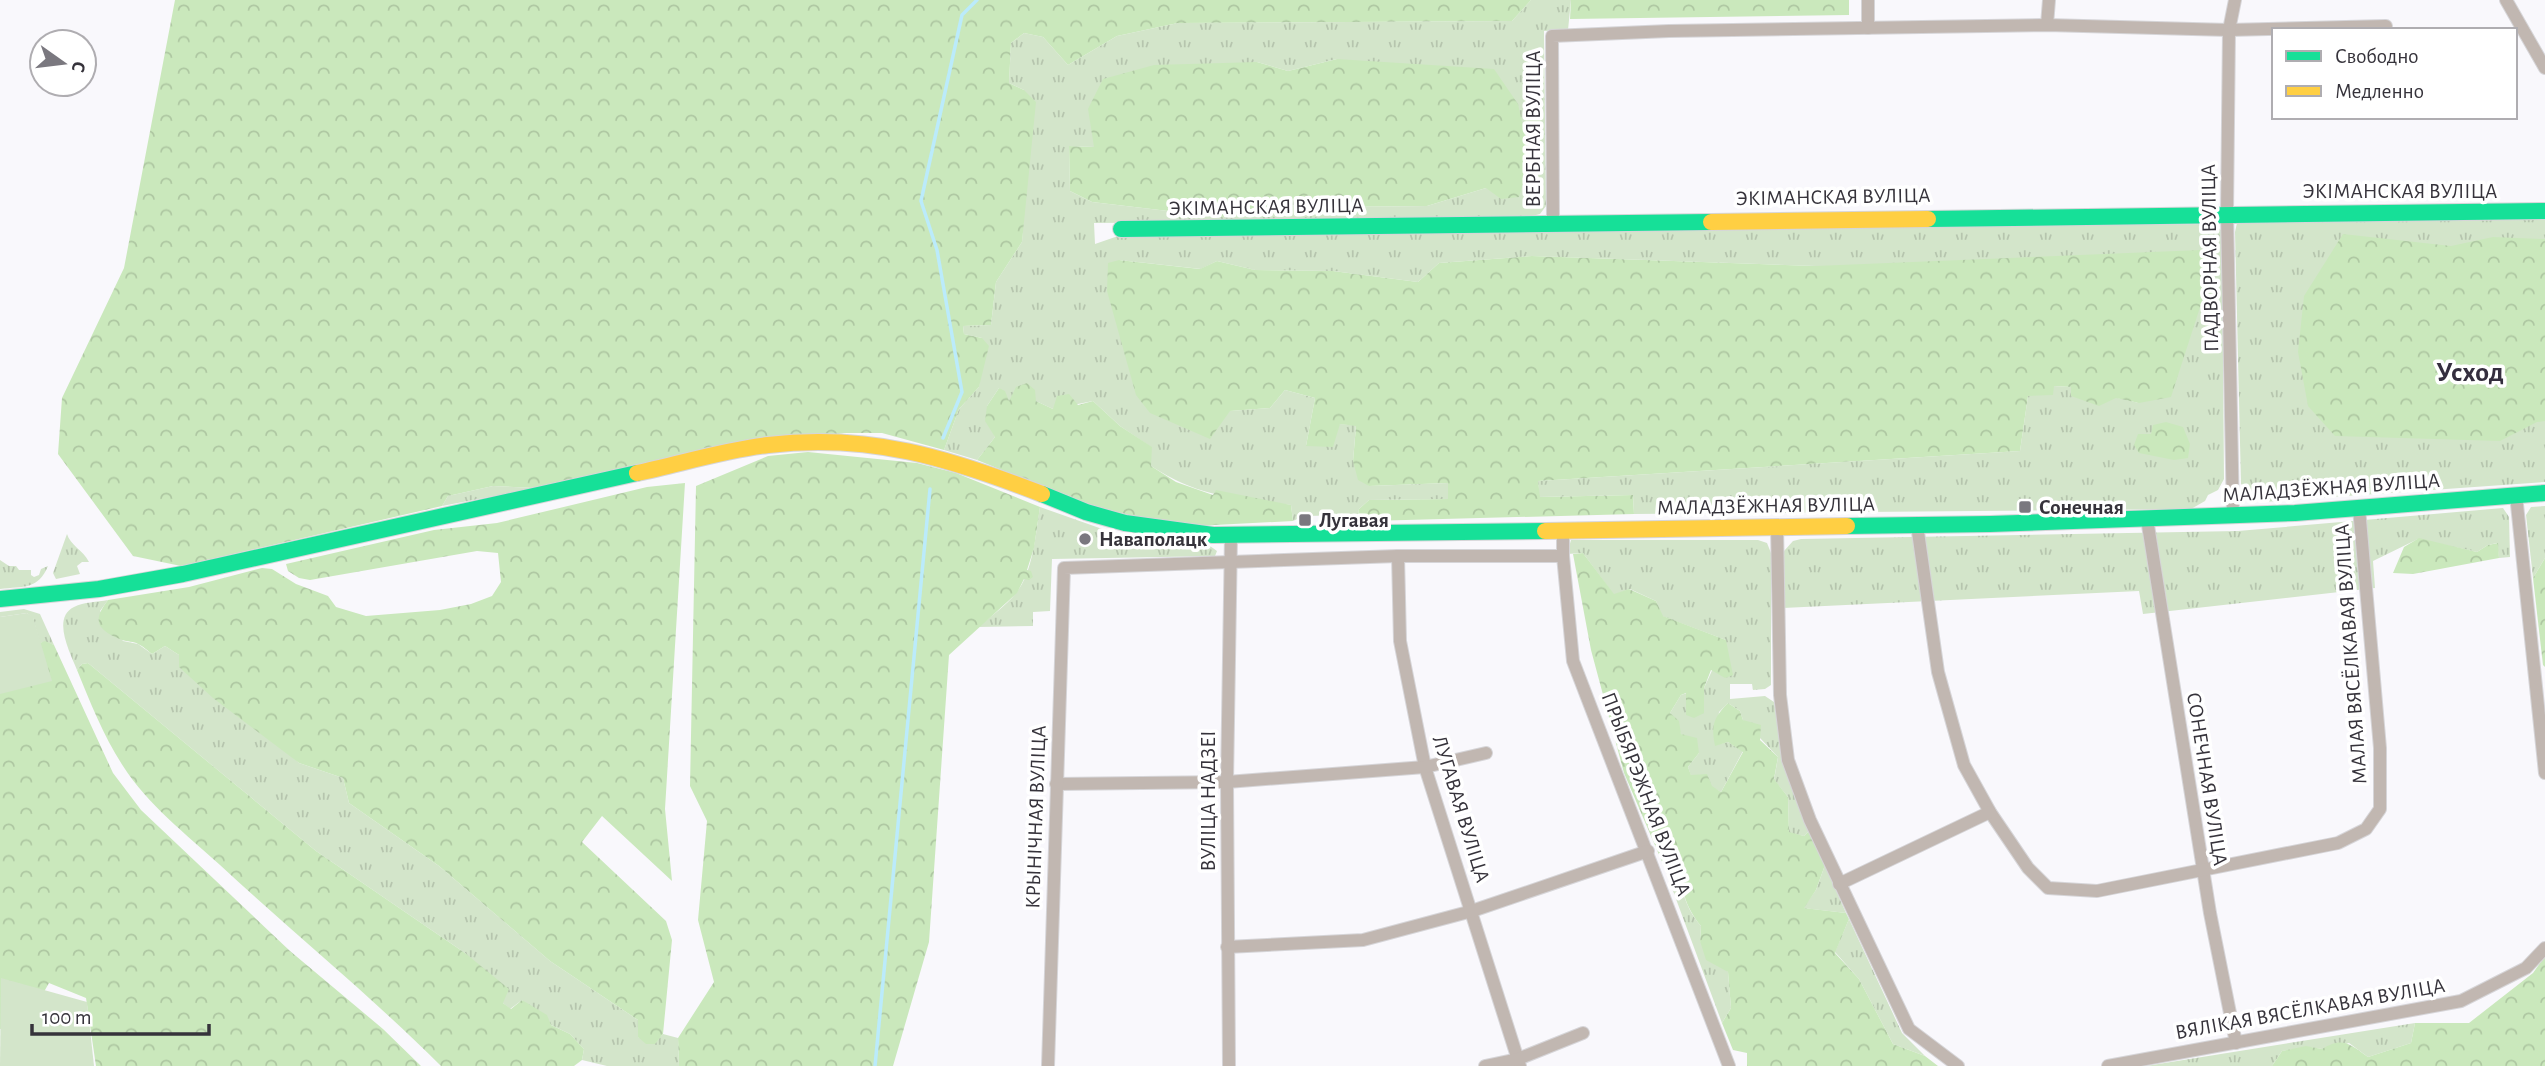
<svg xmlns="http://www.w3.org/2000/svg" width="2545" height="1066" viewBox="0 0 2545 1066" font-family="'Alegreya Sans',sans-serif">
<defs>
<pattern id="grass-tufts" width="24" height="20" patternUnits="userSpaceOnUse" patternTransform="scale(1.75)"><rect width="24" height="20" fill="#d3e5ca"/><path d="M3 7l-1-3M5 7V3M7 7l1-3M15 17l-1-3M17 17v-4M19 17l1-3" fill="none" stroke="#b6c5ae"/></pattern>
<pattern id="forest-crowns" width="20" height="18" patternUnits="userSpaceOnUse" patternTransform="scale(1.75)"><rect width="20" height="18" fill="#cae8bc"/><path d="M2 6a3 3 0 1 1 6 0M12 15a3 3 0 1 1 6 0" fill="none" stroke="#aec7a2"/></pattern>
</defs>
<rect width="100%" height="100%" fill="#f9f8fc"/>
<g fill="url(#grass-tufts)" fill-rule="evenodd">
<path d="M 1531,0 L 1571,0 L 1568,30 L 1544,31 L 1546,206 L 1540,214 L 1532,216 L 1427,220 L 1094,223 L 1095,244 L 1121,235 L 2214,224 L 2222,231 L 2224,479 L 2218,490 L 2208,495 L 2205,501 L 2191,509 L 1634,514 L 1633,495 L 1539,497 L 1538,481 L 2020,451 L 2028,396 L 2054,386 L 2071,387 L 2139,403 L 1815,266 L 1532,256 L 1439,263 L 1418,282 L 1333,271 L 1255,270 L 1217,261 L 1201,269 L 1119,260 L 1230,411 L 1270,408 L 1285,390 L 1315,398 L 1306,446 L 1340,424 L 1356,425 L 1353,461 L 1369,486 L 1448,483 L 1449,499 L 1369,500 L 1359,509 L 1358,515 L 1304,516 L 1293,521 L 1291,505 C 1234,498 1201,498 1151,466 L 1151,447 L 1120,426 L 1093,401 L 1053,409 L 1036,401 L 1009,402 L 999,388 L 987,406 L 995,437 L 977,460 L 944,450 L 959,409 L 979,387 L 982,338 L 964,334 L 963,326 L 991,325 L 996,282 L 1022,242 L 1026,185 L 1024,90 L 1009,83 L 1011,43 L 1024,33 L 1043,37 L 1068,65 L 1117,36 L 1178,23 L 1512,21 ZM 1337,59 L 1486,188 L 1427,206 L 1334,207 L 1317,199 L 1279,200 L 1264,216 L 1219,217 L 1092,202 L 1070,191 L 1069,146 L 1094,147 L 1257,62 L 1288,71 Z"/>
<polygon points="2545,217 2545,482 2263,502 2241,484 2235,232 2237,223"/>
<polygon points="493,486 536,488 442,506 448,496"/>
<polygon points="2545,506 2545,558 2533,578 2526,515 2531,507"/>
<path d="M 1040,507 L 1139,542 L 1210,546 L 1217,551 L 1215,556 L 1052,559 L 1050,611 L 1033,612 L 1033,626 L 978,627 C 991,616 1006,606 1016,593 C 1033,573 1036,532 1040,507 Z"/>
<polygon points="2503,508 2509,517 2510,557 2499,558 2497,543 2488,545 2477,552 2418,539 2373,561 2375,588 2143,614 2139,591 1783,608 1784,551 1793,541 1801,539 2238,531"/>
<path d="M 67,534 C 70,545 83,550 89,562 L 82,562 L 77,566 L 80,574 L 56,579 L 53,573 Z"/>
<polygon points="1571,540 1758,540 1767,543 1771,553 1771,685 1765,689 1753,690 1752,684 1730,684 1730,699 1765,696 1774,702 1785,764 1810,830 1804,836 1789,833 1788,797 1774,780 1778,757 1743,720 1740,711 1728,703 1719,712 1715,745 1728,742 1743,751 1721,792 1691,776 1688,767 1699,753 1681,734 1670,713 1681,695 1687,693 1704,713 1704,688 1726,640 1662,616 1656,601 1630,589 1614,595 1583,553 1567,554"/>
<path d="M 0,560 L 9,566 L 16,566 L 19,570 L 31,570 L 31,575 L 34,577 L 39,575 L 41,569 L 48,566 C 38,590 24,586 0,589 Z"/>
<path d="M 108,600 L 100,611 L 123,641 L 138,644 L 152,654 L 165,646 L 179,655 L 299,763 L 343,778 L 349,803 L 439,866 L 550,961 L 638,1020 L 638,1037 L 655,1043 L 663,1034 L 678,1038 L 679,1066 L 607,1066 L 582,1060 L 584,1049 L 570,1034 L 551,1025 L 522,1000 L 510,1009 L 503,1003 L 465,953 L 316,851 L 88,663 L 82,664 L 77,670 C 71,654 51,618 74,607 C 84,602 97,602 108,600 Z"/>
<polygon points="24,609 40,614 54,645 45,642 40,643 33,618 27,613 0,617 0,612"/>
<path d="M 1679,860 C 1680,886 1684,906 1701,926 L 1700,941 L 1728,972 L 1731,1008 L 1722,1023 L 1663,864 Z"/>
<polygon points="1825,865 1846,913 1803,908 1816,890"/>
<polygon points="1849,919 1902,1033 1925,1056 1893,1044 1859,979 1835,952"/>
<polygon points="2415,1023 2411,1043 2368,1057 2349,1043 2322,1049 2309,1047 2282,1051 2272,1066 2146,1066"/>
</g>
<g fill="url(#forest-crowns)">
<polygon points="175,0 1531,0 1512,21 1178,23 1117,36 1068,65 1043,37 1024,33 1011,43 1009,83 1024,90 1036,102 1022,242 996,282 991,325 963,326 964,334 982,338 989,346 979,387 959,409 944,450 882,433 844,433 536,488 493,486 448,496 442,506 181,566 133,556 58,454 62,398 124,268"/>
<polygon points="1571,0 1849,0 1849,15 1570,19"/>
<polygon points="1337,59 1494,69 1518,104 1530,159 1519,197 1501,199 1486,188 1427,206 1334,207 1317,199 1280,200 1264,216 1219,217 1092,202 1070,191 1069,146 1094,147 1088,109 1103,79 1154,65 1257,62 1288,71"/>
<polygon points="2343,234 2451,246 2493,237 2545,239 2545,421 2537,422 2500,441 2335,436 2308,406 2298,352 2304,296"/>
<polygon points="2200,250 2215,261 2171,397 2139,403 2116,398 2099,406 2071,396 2071,387 2054,386 2053,395 2028,396 2020,451 1538,481 1540,497 1633,495 1634,514 1369,521 1358,515 1359,509 1369,500 1448,499 1448,483 1369,486 1358,480 1353,461 1356,426 1340,424 1333,447 1306,446 1315,398 1285,390 1270,408 1230,411 1210,439 1150,413 1136,395 1107,291 1108,263 1119,260 1200,269 1217,261 1255,270 1333,271 1418,282 1439,263 1532,256 1815,266"/>
<polygon points="1027,383 1035,390 1036,401 1053,409 1057,396 1069,394 1078,405 1093,401 1120,426 1152,447 1151,466 1176,482 1213,495 1216,490 1291,505 1293,521 1176,527 1088,505 977,460 995,437 985,421 987,406 999,388 1005,391 1009,401 1016,387"/>
<polygon points="2166,422 2183,427 2190,444 2188,458 2174,460 2139,453 2134,445 2138,434 2151,434 2153,425"/>
<polygon points="808,452 917,463 956,473 1040,507 1034,548 1027,570 1031,571 1033,577 1029,580 1024,579 1017,593 949,655 929,942 893,1066 679,1066 678,1038 714,982 698,920 707,821 690,786 696,486 768,456"/>
<path d="M 685,483 L 665,809 L 672,881 L 602,816 L 582,842 L 666,921 L 672,940 L 663,1034 L 655,1044 L 646,1044 L 638,1037 L 638,1020 L 550,961 L 439,866 L 349,803 L 343,778 L 299,763 L 213,698 L 179,667 L 179,655 L 165,646 L 152,654 C 148,651 143,646 138,644 C 134,641 127,642 122,640 C 98,630 91,622 108,600 L 189,587 L 262,568 L 272,569 L 296,584 L 328,596 L 336,607 L 366,616 L 440,610 L 471,604 L 492,596 L 501,582 L 498,553 L 477,551 L 310,580 L 299,578 L 288,571 L 286,564 L 434,530 L 497,523 L 647,487 Z"/>
<polygon points="2419,538 2477,552 2488,545 2498,543 2499,558 2413,574 2393,573 2404,547"/>
<path d="M 1583,553 L 1614,594 L 1629,589 L 1656,601 L 1663,616 L 1726,640 L 1733,675 L 1725,678 L 1711,670 L 1704,688 L 1704,713 L 1694,718 L 1686,715 L 1686,693 L 1681,695 L 1670,713 L 1679,721 L 1681,734 L 1697,738 L 1699,753 L 1688,767 L 1691,775 L 1707,774 L 1712,786 L 1721,792 L 1743,752 L 1728,742 L 1715,746 C 1711,726 1713,718 1728,703 L 1740,711 L 1743,720 L 1761,725 L 1760,740 L 1778,757 L 1774,779 L 1788,797 L 1789,832 L 1804,836 L 1810,830 L 1825,865 L 1816,890 L 1804,908 L 1846,913 L 1849,919 L 1835,953 L 1859,979 L 1893,1044 L 1925,1056 L 1938,1066 L 1747,1066 L 1747,1053 L 1733,1050 L 1722,1023 L 1731,1008 L 1728,972 L 1706,960 L 1700,941 L 1701,926 C 1685,907 1680,886 1679,861 L 1663,864 L 1624,773 L 1591,650 L 1573,554 Z"/>
<polygon points="2545,558 2545,667 2543,665 2533,578"/>
<polygon points="45,641 54,645 113,773 141,810 290,951 383,1029 421,1066 96,1066 86,998 49,983 24,1027 0,1029 0,691 37,650 40,643"/>
<path d="M 88,663 L 316,851 L 465,953 L 509,989 L 503,1003 L 511,1009 L 522,1000 L 547,1015 L 551,1025 L 570,1034 L 584,1049 L 582,1060 L 574,1066 L 441,1066 C 370,995 293,933 220,865 C 186,834 148,805 123,766 C 104,737 90,702 77,670 L 82,664 Z"/>
<path d="M 2545,956 L 2545,1066 L 2272,1066 L 2282,1051 L 2306,1046 L 2322,1049 C 2343,1036 2350,1044 2368,1057 L 2411,1043 L 2415,1023 L 2469,1023 L 2533,973 Z"/>
</g>
<g fill="#d3e5ca">
<polygon points="27,613 33,617 52,681 0,694 0,617"/>
<polygon points="1,978 87,1002 94,1066 0,1066"/>
</g>
<g fill="none" stroke-linecap="round" stroke-linejoin="round">
<g stroke="#bbebfb" stroke-width="3.5">
<polyline points="943,438 962,392 937,250 921,201 962,15 977,0"/>
<polyline points="875,1066 930,489"/>
</g>
<defs>
<g id="street">
<polyline points="2506,0 2545,68"/>
<polyline points="2047,25 2049,0"/>
<polyline points="1868,28 1868,0"/>
<polyline points="1553,222 1552,36 1669,31 2047,25 2229,30 2386,26"/>
<polyline points="2516,495 2545,773"/>
<polyline points="2233,516 2227,213 2229,30 2235,0"/>
<polyline points="2147,519 2210,913 2236,1043"/>
<polyline points="1917,525 1938,672 1964,765 1990,812 2028,868 2048,888 2097,891 2338,843 2366,829 2380,809 2380,748 2359,508"/>
<polyline points="1777,526 1780,695 1788,760 1810,820 1909,1029 1958,1066"/>
<polyline points="1563,529 1563,556 1573,661 1729,1066"/>
<polyline points="1398,556 1400,641 1425,767 1520,1066"/>
<polyline points="1056,784 1227,782 1425,767 1486,753"/>
<polyline points="1839,884 1990,812"/>
<polyline points="1227,947 1363,940 1472,911 1648,851"/>
<polyline points="1048,1066 1064,568 1398,556 1563,556"/>
<polyline points="1229,1066 1227,782 1231,536"/>
<polyline points="1485,1066 1518,1059 1583,1033"/>
<polyline points="2108,1066 2461,1001 2526,968 2545,948"/>
</g>
<g id="fast">
<polyline points="1928,219 2545,211"/>
<polyline points="1121,229 1711,222"/>
<polyline points="1042,494 1086,512 1125,523 1213,535 1545,531"/>
<polyline points="1847,526 1990,524 2295,513 2545,493"/>
<polyline points="0,599 99,589 183,574 637,473"/>
</g>
<g id="slow">
<polyline points="1711,222 1928,219"/>
<path d="M 637,473 C 680,464 724,450 768,445 C 870,433 949,458 1042,494"/>
<polyline points="1545,531 1847,526"/>
</g>
</defs>
<use href="#street" stroke="#d6d5d8" stroke-width="14"/>
<use href="#fast" stroke="#d6d5d8" stroke-width="18"/>
<use href="#slow" stroke="#d6d5d8" stroke-width="18"/>
<use href="#street" stroke="#c1b7b1" stroke-width="12"/>
<use href="#fast" stroke="#16e098" stroke-width="16"/>
<use href="#slow" stroke="#ffcf43" stroke-width="16"/>
</g>
<g fill="#7a787f" stroke="#fff" stroke-width="2.5">
<rect x="2018" y="500" width="14" height="14" rx="3.5"/>
<rect x="1298" y="513" width="14" height="14" rx="3.5"/>
<circle cx="1085" cy="539" r="7"/>
</g>
<g text-anchor="middle" dominant-baseline="central" stroke-width="7" stroke-linejoin="round" paint-order="stroke">
<g font-size="21" fill="#36333b" stroke="#fff">
<text transform="translate(1533 129) rotate(-90)">ВЕРБНАЯ ВУЛІЦА</text>
<text x="2400" y="191">ЭКІМАНСКАЯ ВУЛІЦА</text>
<text transform="translate(1833 197) rotate(-1)">ЭКІМАНСКАЯ ВУЛІЦА</text>
<text transform="translate(1266 207) rotate(-1)">ЭКІМАНСКАЯ ВУЛІЦА</text>
<text transform="translate(2210 258) rotate(-91)">ПАДВОРНАЯ ВУЛІЦА</text>
<text transform="translate(2331 488) rotate(-4)">МАЛАДЗЁЖНАЯ ВУЛІЦА</text>
<text transform="translate(1766 506) rotate(-1)">МАЛАДЗЁЖНАЯ ВУЛІЦА</text>
<text transform="translate(2351 654) rotate(-94)">МАЛАЯ ВЯСЁЛКАВАЯ ВУЛІЦА</text>
<text transform="translate(2207 779) rotate(81)">СОНЕЧНАЯ ВУЛІЦА</text>
<text transform="translate(1646 794) rotate(69)">ПРЫБЯРЭЖНАЯ ВУЛІЦА</text>
<text transform="translate(1208 801) rotate(-90)">ВУЛІЦА НАДЗЕІ</text>
<text transform="translate(1461 809) rotate(73)">ЛУГАВАЯ ВУЛІЦА</text>
<text transform="translate(1036 817) rotate(-88)">КРЫНІЧНАЯ ВУЛІЦА</text>
<text transform="translate(2310 1009) rotate(-10)">ВЯЛІКАЯ ВЯСЁЛКАВАЯ ВУЛІЦА</text>
</g>
<g font-size="21" font-weight="bold" fill="#36333b" stroke="#fff" text-anchor="start">
<text x="2039" y="507">Сонечная</text>
<text x="1319" y="520">Лугавая</text>
<text x="1099" y="539">Наваполацк</text>
</g>
<g font-size="28" font-weight="bold" fill="#342e3e" stroke="#fff">
<text x="2470" y="373">Усход</text>
</g>
</g>
<rect x="2272" y="28" width="245" height="91" fill="#ffffff" stroke="#afadb1" stroke-width="2"/>
<rect x="2286" y="51" width="35" height="10" fill="#16e098" stroke="#afadb1" stroke-width="2"/>
<text x="2335" y="63" font-size="21" fill="#36333b">Свободно</text>
<rect x="2286" y="86" width="35" height="10" fill="#ffcf43" stroke="#afadb1" stroke-width="2"/>
<text x="2335" y="98" font-size="21" fill="#36333b">Медленно</text>
<g transform="translate(63 63) rotate(104)"><circle r="33" fill="#ffffff" stroke="#afadb1" stroke-width="2"/>
<path d="M0-5L12 26L0 18L-12 26Z" fill="#7a787f"/>
<text y="-10" font-size="19" font-weight="bold" text-anchor="middle" fill="#36333b">С</text>
</g>
<path d="M32 1024v10h177v-10" fill="none" stroke="#36333b" stroke-width="3.5"/>
<text x="42" y="1024" font-size="21" fill="#36333b" stroke="#ffffff" stroke-width="5" paint-order="stroke">100 m</text>
</svg>
